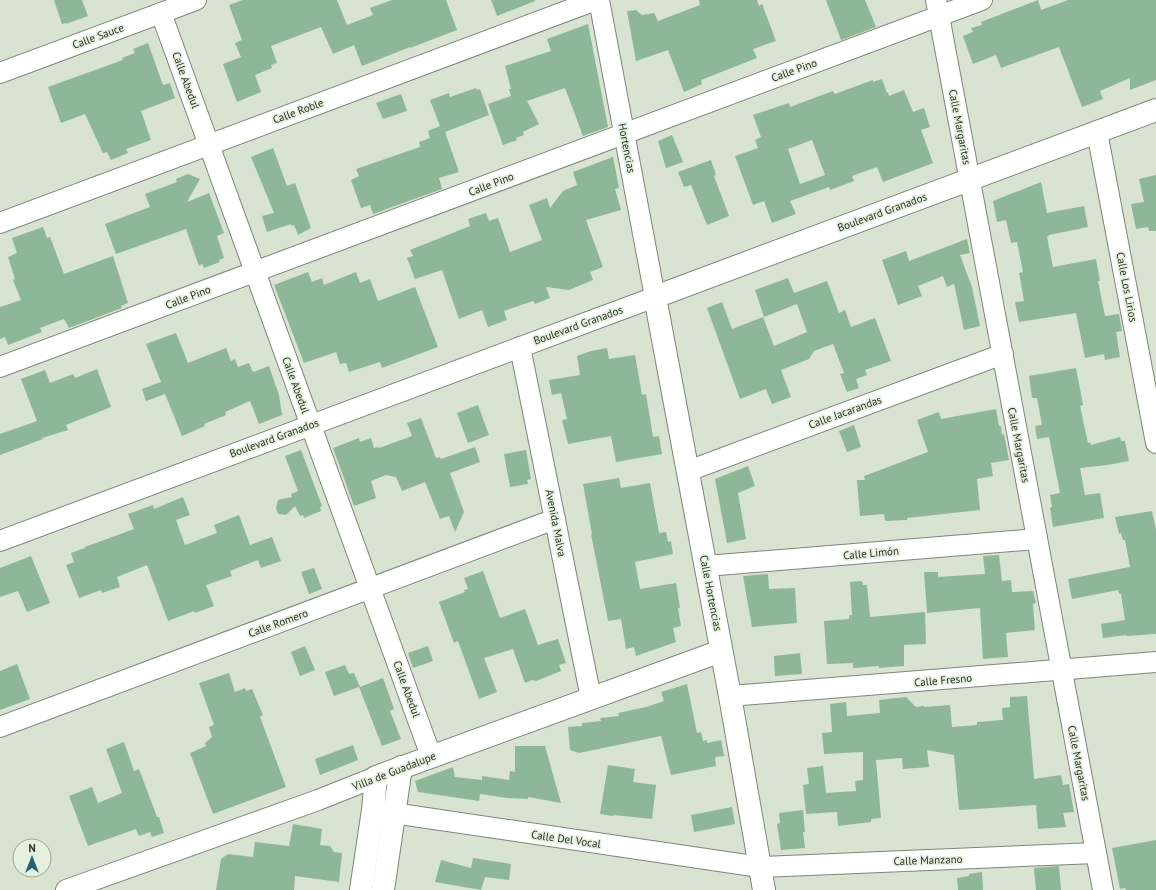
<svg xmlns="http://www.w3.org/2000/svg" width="1156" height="890" viewBox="0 0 1156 890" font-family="'PT Sans',sans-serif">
<rect width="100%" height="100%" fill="#d8e3d1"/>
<g fill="#8eb798" fill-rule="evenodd">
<polygon points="54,0 82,0 88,16 66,24 66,23 62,24"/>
<polygon points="243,0 337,0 347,25 373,15 370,8 392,0 446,0 457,30 410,48 410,47 362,66 354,45 333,54 321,27 271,46 277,63 271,65 272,68 255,75 261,92 237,102 223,64 241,57 235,43 242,40 229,5"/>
<polygon points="491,0 535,0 535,1 497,16"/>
<polygon points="699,0 757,0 759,6 762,4 776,41 753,49 757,58 701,80 702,84 684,92 668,50 636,61 627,11 636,10 642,15 654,13 658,21 700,5"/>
<polygon points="826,0 865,0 876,27 841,40"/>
<polygon points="1038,0 1041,10 1068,0 1156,0 1156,80 1130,90 1130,78 1100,91 1103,99 1082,107 1059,47 1001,68 996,55 973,64 963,36 973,32 971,28 982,25 981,22"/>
<polygon points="588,24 608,127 583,136 565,88 527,101 539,124 523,132 524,135 516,138 517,140 503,145 488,104 511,96 509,89 511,89 505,66 551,51 547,39"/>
<polygon points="148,43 163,85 170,83 175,98 141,111 151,140 126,149 128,153 111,160 107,152 103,153 85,114 61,123 48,87 123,60 122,58 135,53 133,49"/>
<path d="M 882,79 L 887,93 L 888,92 L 889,96 L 904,90 L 913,112 L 924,108 L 930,127 L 921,130 L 933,163 L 883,182 L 877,167 L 852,176 L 854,181 L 830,190 L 829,187 L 790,201 L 796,214 L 772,223 L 764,201 L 753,205 L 735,156 L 758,148 L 755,140 L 761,137 L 753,115 L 789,103 L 790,107 L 833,91 L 835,94 L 873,80 L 873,82 ZM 812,140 L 825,175 L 800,184 L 788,149 Z"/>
<polygon points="476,88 477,90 480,89 489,115 445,132 459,172 439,178 442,189 395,206 373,214 370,205 361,208 351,180 359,176 356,169 420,147 419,142 430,138 428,131 440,126 430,100 449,93 450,97"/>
<polygon points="401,94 407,111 383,119 376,103"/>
<polygon points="672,135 683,162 666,168 658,141"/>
<polygon points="273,148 287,186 295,183 311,228 298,235 294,225 291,226 291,224 267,232 262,216 274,213 251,157"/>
<polygon points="613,157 619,188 615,189 621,210 586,220 603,267 590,272 593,280 569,290 546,287 550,298 535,304 533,301 504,311 507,320 488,327 482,310 459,319 442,270 415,279 407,258 413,256 410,250 470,226 468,219 486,213 489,221 498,218 510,252 542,240 529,205 547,198 550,208 563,191 577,185 573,172"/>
<polygon points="711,160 716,175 714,176 729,216 707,225 691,185 684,187 678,172"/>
<polygon points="188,174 200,179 187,202 209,193 224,233 217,236 224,258 219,260 220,262 204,268 202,264 199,266 186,229 116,254 105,224 150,207 145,194 177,182 176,179"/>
<polygon points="1156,175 1156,231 1149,231 1148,227 1136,229 1131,204 1144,202 1139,179"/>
<polygon points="1041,182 1047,213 1084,206 1088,227 1049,235 1049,236 1047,237 1053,267 1096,259 1100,281 1098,281 1105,316 1119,314 1122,331 1116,332 1120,357 1105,360 1104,354 1085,358 1076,313 1019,322 1015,302 1024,301 1019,273 1023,272 1017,242 1011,243 1006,220 997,222 993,201"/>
<polygon points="43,227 47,238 50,237 64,274 113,256 128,303 121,306 122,308 69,328 64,319 40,328 42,332 8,345 5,337 0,339 0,307 21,300 13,280 15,279 8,257 17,253 12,238"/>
<polygon points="967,239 970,253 960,255 972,287 980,326 964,330 954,284 947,287 943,276 918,286 922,296 898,305 882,260 906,251 909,261"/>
<polygon points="308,272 312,282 322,278 324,285 356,272 360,283 370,279 378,301 415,287 438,347 382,368 380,362 349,372 346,363 340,364 336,352 304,363 274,285"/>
<polygon points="788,278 794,293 827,281 839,313 845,310 851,327 875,318 891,361 865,370 867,375 856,379 859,388 847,392 840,374 844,373 833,344 814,351 809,359 781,370 791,397 772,404 766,389 740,399 707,308 722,302 732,329 763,317 774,346 807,332 797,304 764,317 755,290"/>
<polygon points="176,333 188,363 226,348 231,361 235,359 238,367 249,363 253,372 269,366 279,395 282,415 259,424 250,401 225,412 226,415 204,424 205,426 182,436 165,394 146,401 142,389 161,382 146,344"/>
<polygon points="607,348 609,359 635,355 642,395 646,394 653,437 659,436 662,454 616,462 611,436 568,444 562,420 567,419 561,393 552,395 549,380 580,375 577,356 591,351"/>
<polygon points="1076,368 1083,405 1080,406 1088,443 1090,442 1091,445 1120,437 1121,441 1125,441 1129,461 1107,465 1080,468 1085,495 1100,493 1104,518 1053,527 1050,508 1052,507 1050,495 1060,493 1049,437 1037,439 1035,426 1042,425 1037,398 1032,398 1029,376"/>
<polygon points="97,369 111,407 66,425 68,430 42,438 43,439 0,455 0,434 37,421 21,379 45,370 50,383 73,374 75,378"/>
<polygon points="478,405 489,435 468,443 457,413"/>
<polygon points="996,409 999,426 1001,426 1002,435 1004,434 1009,460 991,463 993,476 977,479 980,510 907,518 907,520 885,521 884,514 860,516 857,480 865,480 864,476 928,452 917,420 939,412 941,419"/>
<polygon points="421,418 436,458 440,457 441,459 475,447 480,462 450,473 464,512 455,532 449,516 440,519 425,482 402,491 396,477 386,475 371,481 376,498 354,506 333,448 359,438 360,442 371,438 374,448 378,447 379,448 412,436 407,423"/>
<polygon points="854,425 861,447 847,452 839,431"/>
<polygon points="301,450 322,506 320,507 321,511 304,518 303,515 300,516 295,506 286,515 278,514 276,508 278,500 292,497 291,494 298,491 285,456"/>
<polygon points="526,450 531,479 527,480 528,484 510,487 504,454"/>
<polygon points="748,466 755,486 738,493 746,539 727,543 715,479"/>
<polygon points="619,478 621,488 650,483 659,533 666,532 668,542 671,541 673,554 635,562 640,589 676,583 680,608 678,608 681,626 673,628 676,642 636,656 634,647 626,649 621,619 608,621 591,534 592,534 583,484"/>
<polygon points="183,497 190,515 176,520 185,545 217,533 214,525 239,515 250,545 272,537 281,561 261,568 258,560 230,571 232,576 206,585 214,606 195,613 194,611 168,621 147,565 117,577 120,587 102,593 101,590 79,598 66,565 74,562 71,553 85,548 85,547 134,529 128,514 153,505 154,509"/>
<polygon points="1152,511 1156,529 1156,634 1127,636 1126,635 1103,638 1101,624 1125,620 1121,594 1119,594 1118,590 1072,599 1068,579 1130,567 1125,540 1123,540 1121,533 1119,534 1115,517"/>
<polygon points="999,555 1002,581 1011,580 1012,592 1033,591 1036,603 1033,604 1035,630 1006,633 1008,657 983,659 980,608 927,613 924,572 938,572 938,577 985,574 983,556"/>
<polygon points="31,556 50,603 27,612 18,591 0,597 0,568"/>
<polygon points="314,568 322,589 309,594 301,572"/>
<polygon points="483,571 500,618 525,609 538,645 558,639 566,663 559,665 561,671 536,681 532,680 525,683 513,649 484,658 497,692 479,699 458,641 454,643 439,602 465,592 464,590 468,589 464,578"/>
<polygon points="768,574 769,589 795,588 797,623 752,627 743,576"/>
<polygon points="862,581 863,585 867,585 870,617 925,612 926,644 904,645 904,666 879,668 879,666 853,668 853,663 827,664 824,621 849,619 849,615 852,615 850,582"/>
<polygon points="305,646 315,670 300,676 291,652"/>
<polygon points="428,646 433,661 413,668 408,653"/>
<polygon points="800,653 802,674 775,676 774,656"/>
<polygon points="17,664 30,699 0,710 0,671"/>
<polygon points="345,665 349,674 354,673 360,687 383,678 394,709 390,711 401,739 382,746 359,687 334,696 325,672"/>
<polygon points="229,673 235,692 245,688 246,691 252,689 263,715 260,717 286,787 213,814 190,753 206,746 205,743 212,737 209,727 214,725 199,683"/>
<polygon points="687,684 697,733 701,732 703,741 707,740 707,743 721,740 724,756 715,757 716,766 671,775 661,736 579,753 570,750 568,727 582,726 582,723 601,721 600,718 619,716 618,713 646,707 664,701 661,692"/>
<polygon points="1027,696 1034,779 1061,775 1063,785 1069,784 1074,812 1063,813 1066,827 1038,829 1036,805 959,810 954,755 927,750 929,767 903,769 902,758 876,760 881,818 871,819 871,822 838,826 837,812 806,814 803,785 809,784 807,768 823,766 826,793 856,791 855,781 863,780 863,752 824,754 822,733 832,732 830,704 846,702 847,716 880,713 879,700 906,697 916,707 924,706 924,707 950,705 952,727 977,725 977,722 1003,720 1002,708 1010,707 1010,697"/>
<polygon points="124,742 134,771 139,769 157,817 159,817 164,833 152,837 150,832 139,836 136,829 88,846 69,796 92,787 98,803 122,793 106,749"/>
<polygon points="353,745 358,760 320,775 315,759"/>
<polygon points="515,746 545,746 561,803 528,797 528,799 507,798 480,794 479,801 418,792 415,781 453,767 455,777 482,780 482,776 509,780 510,771 515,772"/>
<polygon points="608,765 635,769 633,782 656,785 652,819 614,815 613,816 600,814"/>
<polygon points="732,807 735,824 694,832 691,815"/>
<polygon points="803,810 805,832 803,832 805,848 781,850 777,824 780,823 779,813"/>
<polygon points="293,824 322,829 320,845 330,846 334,852 342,853 339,882 295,876 294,890 216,890 221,859 228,854 253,857 255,842 289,846"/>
<polygon points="1156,840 1156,890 1126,890 1125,888 1120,889 1112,848"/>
<polygon points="473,858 511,864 509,880 485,877 481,890 435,882 441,860 471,868"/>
<polygon points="1059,866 1061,890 1036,890 1034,868"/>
<polygon points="982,872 983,890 958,890 957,878 969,876 969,874"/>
</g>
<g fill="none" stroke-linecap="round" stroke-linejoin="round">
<defs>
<g id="street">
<polyline points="936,0 1103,890"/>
<polyline points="161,13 431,756"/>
<polyline points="0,73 196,0"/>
<polyline points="1097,132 1156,443"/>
<polyline points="0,223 596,0"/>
<polyline points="520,347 591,698"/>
<polyline points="0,367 982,0"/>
<polyline points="688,471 1003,354"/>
<polyline points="0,541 655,297 599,0"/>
<polyline points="706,566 1037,539"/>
<polyline points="730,696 1156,662"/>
<polyline points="0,727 555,519"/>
<polyline points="379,811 760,867 1096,853"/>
<polyline points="66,890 318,800 376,777"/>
</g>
<g id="secondary">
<polyline points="361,890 373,810 376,777 721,651"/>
<polyline points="383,890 401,767"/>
<polyline points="764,890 730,696 655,297 1156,110"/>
</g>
</defs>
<use href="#street" stroke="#7c8776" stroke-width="22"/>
<use href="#secondary" stroke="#7c8776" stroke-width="24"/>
<use href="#street" stroke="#fff" stroke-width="20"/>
<use href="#secondary" stroke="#fff" stroke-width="22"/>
</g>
<g text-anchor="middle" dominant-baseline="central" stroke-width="3.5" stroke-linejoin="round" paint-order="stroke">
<g font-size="11" fill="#2b2f28" stroke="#e5f1de">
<text transform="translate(98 36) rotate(-20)">Calle Sauce</text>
<text transform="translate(794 70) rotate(-20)">Calle Pino</text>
<text transform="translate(186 80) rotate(70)">Calle Abedul</text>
<text transform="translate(298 111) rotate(-20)">Calle Roble</text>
<text transform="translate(960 127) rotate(79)">Calle Margaritas</text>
<text transform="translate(627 148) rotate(79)">Hortencias</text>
<text transform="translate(491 184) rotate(-21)">Calle Pino</text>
<text transform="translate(882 212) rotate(-20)">Boulevard Granados</text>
<text transform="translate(1127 287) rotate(79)">Calle Los Lirios</text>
<text transform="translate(188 297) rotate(-21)">Calle Pino</text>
<text transform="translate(578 325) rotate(-20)">Boulevard Granados</text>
<text transform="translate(296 385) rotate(70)">Calle Abedul</text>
<text transform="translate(845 412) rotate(-20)">Calle Jacarandas</text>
<text transform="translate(274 438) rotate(-20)">Boulevard Granados</text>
<text transform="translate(1019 445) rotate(79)">Calle Margaritas</text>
<text transform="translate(556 523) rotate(79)">Avenida Malva</text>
<text transform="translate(871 553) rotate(-5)">Calle Limón</text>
<text transform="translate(711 593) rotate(79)">Calle Hortencias</text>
<text transform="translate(278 623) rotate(-20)">Calle Romero</text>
<text transform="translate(943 680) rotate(-5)">Calle Fresno</text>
<text transform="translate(407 689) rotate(70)">Calle Abedul</text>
<text transform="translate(1079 763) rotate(79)">Calle Margaritas</text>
<text transform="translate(394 771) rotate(-21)">Villa de Guadalupe</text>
<text transform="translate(566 839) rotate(8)">Calle Del Vocal</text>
<text transform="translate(928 860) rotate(-2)">Calle Manzano</text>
</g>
</g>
<g transform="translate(32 858)"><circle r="19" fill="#e5f1de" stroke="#9ba395"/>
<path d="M0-3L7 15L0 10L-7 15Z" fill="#226177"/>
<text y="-6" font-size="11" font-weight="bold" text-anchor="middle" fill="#2b2f28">N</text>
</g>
</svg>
